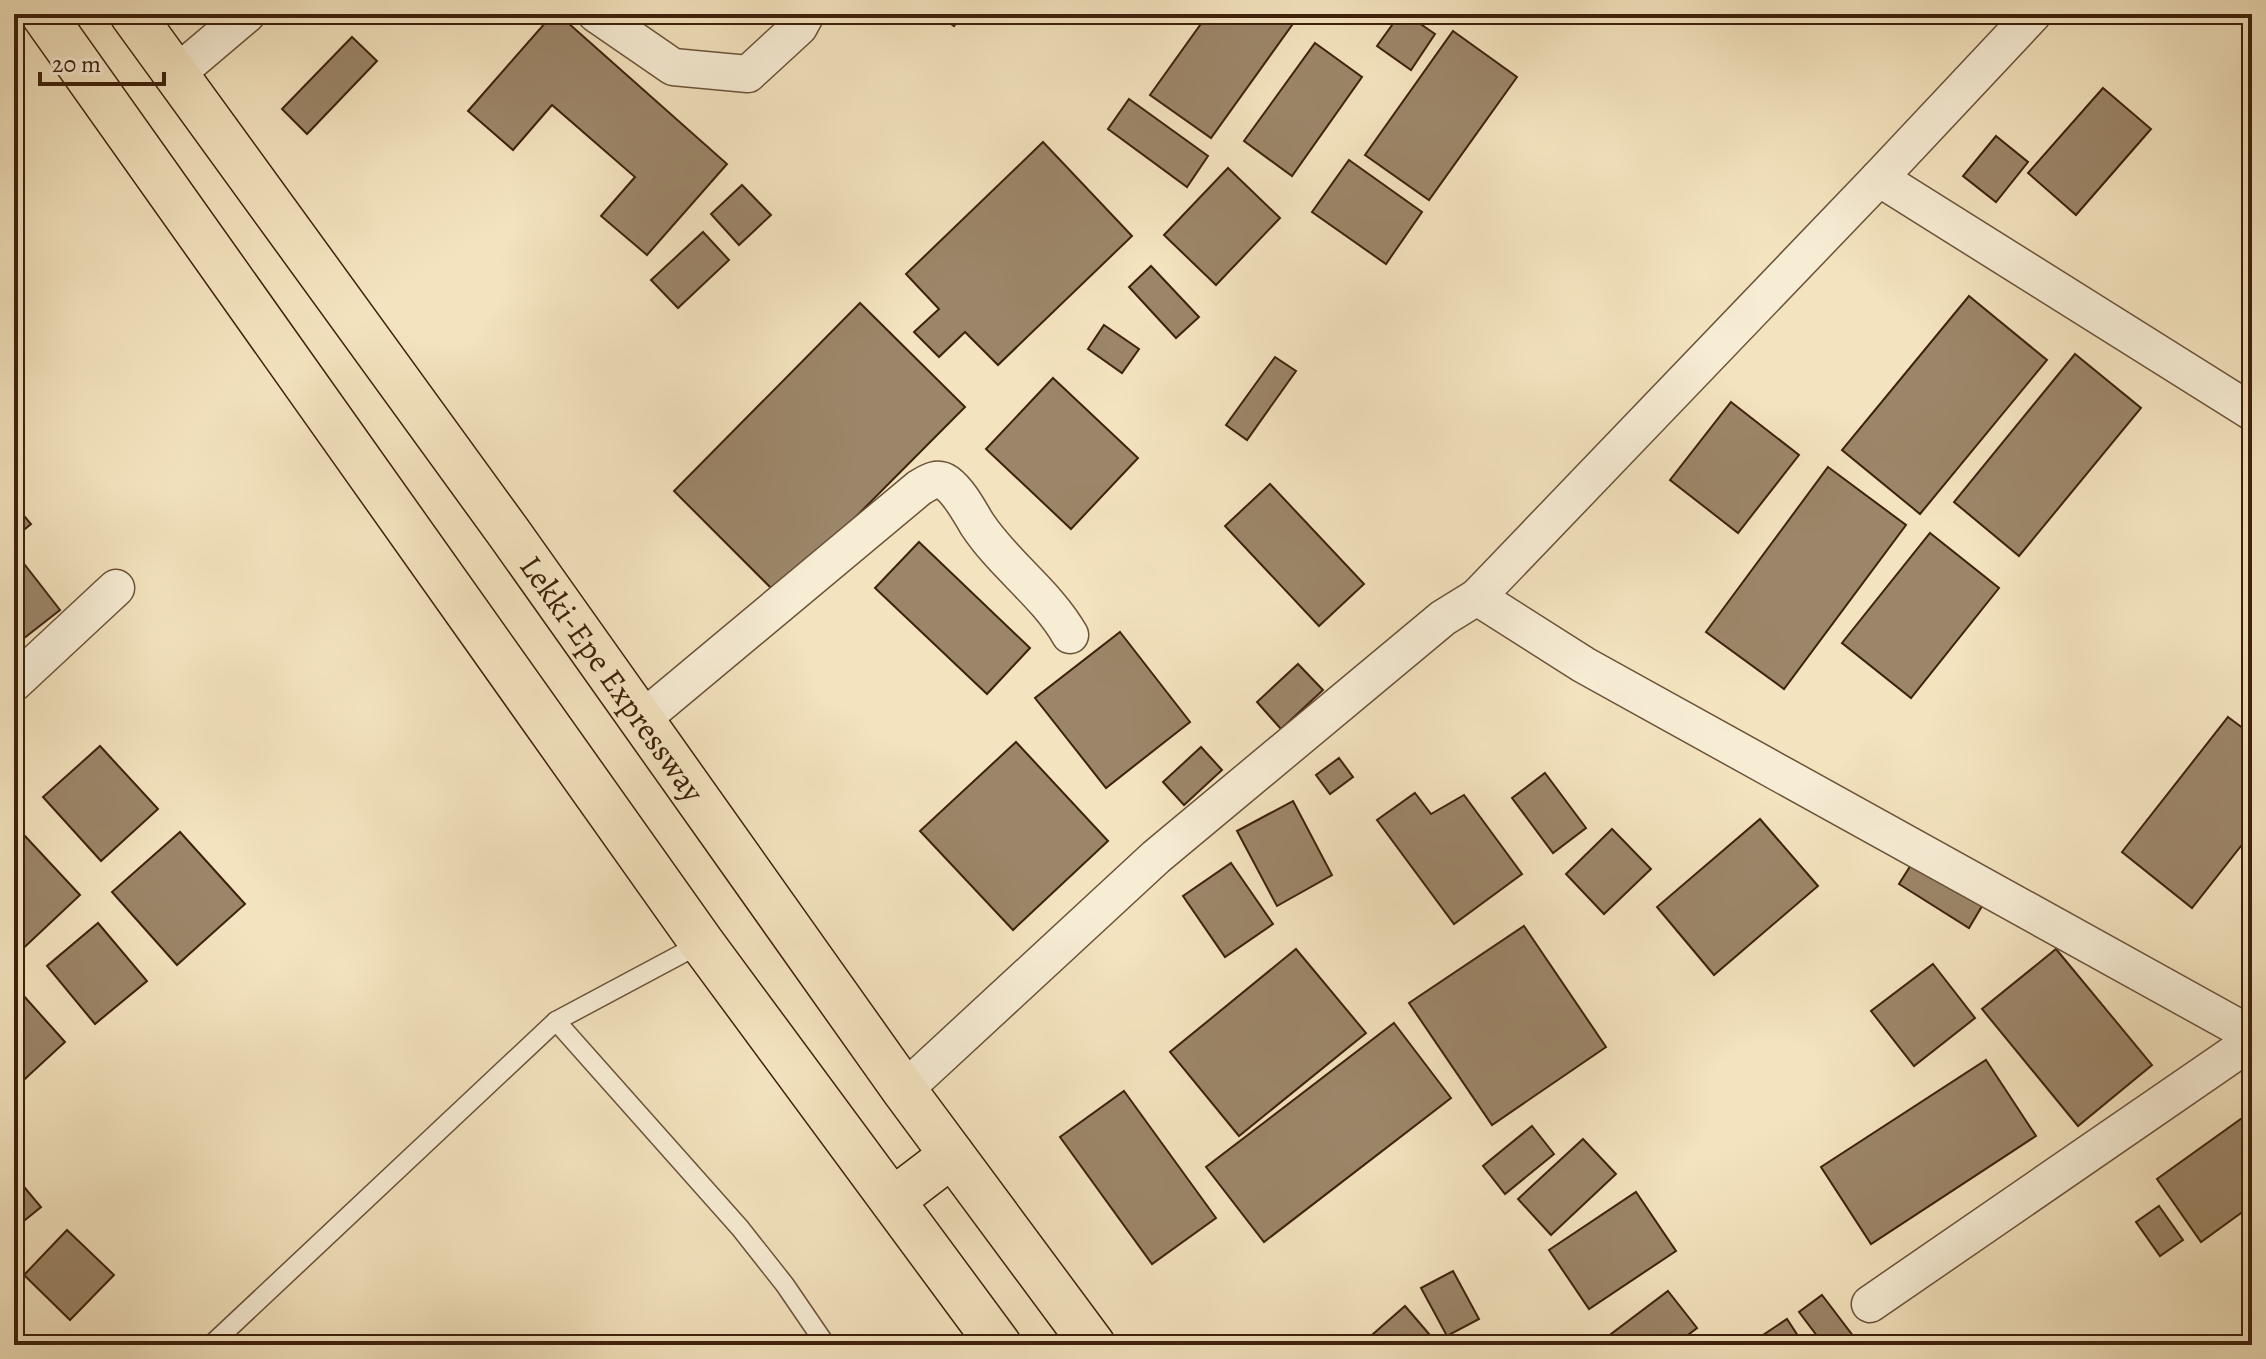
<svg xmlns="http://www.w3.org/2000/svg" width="2266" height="1359" viewBox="0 0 2266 1359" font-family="Alegreya,serif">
<rect width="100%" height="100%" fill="#f3e3be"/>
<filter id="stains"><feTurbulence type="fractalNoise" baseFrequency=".0025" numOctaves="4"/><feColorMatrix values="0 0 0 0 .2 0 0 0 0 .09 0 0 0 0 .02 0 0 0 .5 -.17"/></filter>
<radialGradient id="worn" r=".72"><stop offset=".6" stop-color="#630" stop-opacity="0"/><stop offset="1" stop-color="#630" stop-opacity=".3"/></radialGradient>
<g fill="#9c8669" stroke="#3e210c" stroke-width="2">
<polygon points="553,14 558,14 727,164 647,255 601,216 635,177 552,105 513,150 468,111"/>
<polygon points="937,14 963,14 954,26"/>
<polygon points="1208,14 1300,14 1211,138 1150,95"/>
<polygon points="1400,14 1406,14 1435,34 1411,70 1377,46"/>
<polygon points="1453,31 1517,77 1429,200 1365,155"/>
<polygon points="352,37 377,61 307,134 282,109"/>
<polygon points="1315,43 1362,77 1292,176 1244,141"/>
<polygon points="2103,88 2151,129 2076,215 2028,173"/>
<polygon points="1129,99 1208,156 1187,187 1108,129"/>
<polygon points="1996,136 2028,162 1996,202 1963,176"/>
<polygon points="1043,142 1132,236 998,365 965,332 939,357 914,332 939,309 906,274"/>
<polygon points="1349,160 1422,212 1386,264 1312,212"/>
<polygon points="1228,168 1280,218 1216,285 1164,235"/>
<polygon points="742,185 771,215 739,245 711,214"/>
<polygon points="703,232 729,260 678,308 651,280"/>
<polygon points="1151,266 1199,317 1176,338 1129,287"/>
<polygon points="1969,296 2047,360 1920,514 1842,450"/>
<polygon points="860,303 965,407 778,595 674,491"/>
<polygon points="1104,325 1139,349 1122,373 1088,349"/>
<polygon points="2075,354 2141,408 2019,556 1954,502"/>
<polygon points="1275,357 1296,371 1247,440 1226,425"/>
<polygon points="1053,378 1138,458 1071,529 986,449"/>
<polygon points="1731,402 1799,455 1738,533 1670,480"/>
<polygon points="1828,467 1906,525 1784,689 1706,632"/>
<polygon points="1270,484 1364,584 1319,626 1225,526"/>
<polygon points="14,504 31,524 14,538"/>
<polygon points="1930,533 1999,588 1911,698 1842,643"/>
<polygon points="919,542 1030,648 987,694 875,588"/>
<polygon points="18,556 60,610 14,646 14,559"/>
<polygon points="1120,632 1190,722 1106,788 1035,698"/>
<polygon points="1298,664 1323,690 1281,729 1257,702"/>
<polygon points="2228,717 2252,735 2252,832 2192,908 2122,852"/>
<polygon points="1016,742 1108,841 1013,930 920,831"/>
<polygon points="100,746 158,809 101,861 43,797"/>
<polygon points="1201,747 1222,770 1184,805 1163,782"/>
<polygon points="1339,758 1353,777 1330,794 1316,775"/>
<polygon points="1545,773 1586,828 1553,853 1512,798"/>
<polygon points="1415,793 1431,814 1464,795 1522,874 1454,924 1377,820"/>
<polygon points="1293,801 1332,875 1277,906 1237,831"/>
<polygon points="1760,819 1818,886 1714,975 1657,907"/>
<polygon points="1612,829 1651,869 1604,914 1566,874"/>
<polygon points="180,832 245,904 177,965 112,892"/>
<polygon points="24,835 80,895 14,957 14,845"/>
<polygon points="1916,857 1985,901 1969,928 1899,884"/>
<polygon points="1231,863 1273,924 1225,957 1183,896"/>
<polygon points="98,923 147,981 95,1024 47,966"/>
<polygon points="1524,926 1606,1047 1492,1125 1409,1003"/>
<polygon points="1296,949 1366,1033 1239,1136 1170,1052"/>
<polygon points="2056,949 2152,1065 2078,1126 1982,1009"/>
<polygon points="1933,964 1975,1018 1914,1066 1871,1011"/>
<polygon points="14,985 65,1042 14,1089"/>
<polygon points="1394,1023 1451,1098 1264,1242 1206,1167"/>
<polygon points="1986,1060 2036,1136 1871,1244 1821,1167"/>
<polygon points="1124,1091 1216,1218 1152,1264 1060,1137"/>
<polygon points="2252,1111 2252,1205 2201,1242 2157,1179"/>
<polygon points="1532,1126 1554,1154 1505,1194 1483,1166"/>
<polygon points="1583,1139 1616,1174 1551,1235 1518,1199"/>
<polygon points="14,1175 41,1207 14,1229"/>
<polygon points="1636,1192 1676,1251 1589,1309 1549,1250"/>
<polygon points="2159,1206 2183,1240 2160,1256 2136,1222"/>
<polygon points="67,1230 114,1275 70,1320 24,1275"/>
<polygon points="1453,1271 1479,1319 1447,1336 1421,1288"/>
<polygon points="1668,1291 1697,1328 1675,1345 1618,1345 1611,1334"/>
<polygon points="1822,1295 1860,1345 1824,1345 1799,1312"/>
<polygon points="1405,1306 1429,1334 1416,1345 1366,1345 1364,1342"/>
<polygon points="1787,1319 1804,1345 1748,1345"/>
</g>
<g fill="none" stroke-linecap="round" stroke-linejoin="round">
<defs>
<g id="service">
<polyline points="556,1021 740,1228 785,1285 826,1345"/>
<polyline points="211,1345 556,1021 702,943"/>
</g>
<g id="minor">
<polyline points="596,14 673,67 748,74 799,27 806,14"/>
<polyline points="175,75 247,14"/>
<polyline points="1879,178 2252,412"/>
<polyline points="1477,597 1879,178 2033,14"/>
<polyline points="14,683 116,588"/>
<path d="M 641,720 L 919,488 C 929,482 937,476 947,483 C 960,493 969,511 977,524 C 1004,565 1046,593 1070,635"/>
<polyline points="904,1090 1156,857 1443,618 1477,597 1584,665 2252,1035"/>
<polyline points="1870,1304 2252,1041"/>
</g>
<g id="trunk">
<polyline points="43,14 702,943 999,1345"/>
<path id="s1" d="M 132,14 L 509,533 L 904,1090 L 1093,1345"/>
<polyline points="893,1200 952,1155"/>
</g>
</defs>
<use href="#service" stroke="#6b5238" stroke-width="21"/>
<use href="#minor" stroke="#6b5238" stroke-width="39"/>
<use href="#trunk" stroke="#3e210c" stroke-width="47"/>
<use href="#service" stroke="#f7edd5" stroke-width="18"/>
<use href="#minor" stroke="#f7edd5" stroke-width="36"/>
<use href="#trunk" stroke="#f3e3be" stroke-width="44"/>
</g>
<g text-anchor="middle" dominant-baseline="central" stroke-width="8" stroke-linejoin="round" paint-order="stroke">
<g font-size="32" fill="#3e210c" stroke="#f7edd5">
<text stroke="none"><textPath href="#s1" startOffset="820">Lekki-Epe Expressway</textPath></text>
</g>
</g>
<rect width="2266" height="1359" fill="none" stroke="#f3e3be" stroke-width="48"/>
<rect x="16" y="16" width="2234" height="1327" fill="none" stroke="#3e210c" stroke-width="4"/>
<rect x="24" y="24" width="2218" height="1311" fill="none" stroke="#3e210c" stroke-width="2"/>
<path d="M40 72v12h124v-12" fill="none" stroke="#3e210c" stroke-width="4"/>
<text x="52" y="72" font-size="24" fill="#3e210c" stroke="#f7edd5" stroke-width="6" paint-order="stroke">20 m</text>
<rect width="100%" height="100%" filter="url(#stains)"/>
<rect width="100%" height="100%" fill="url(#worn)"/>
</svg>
